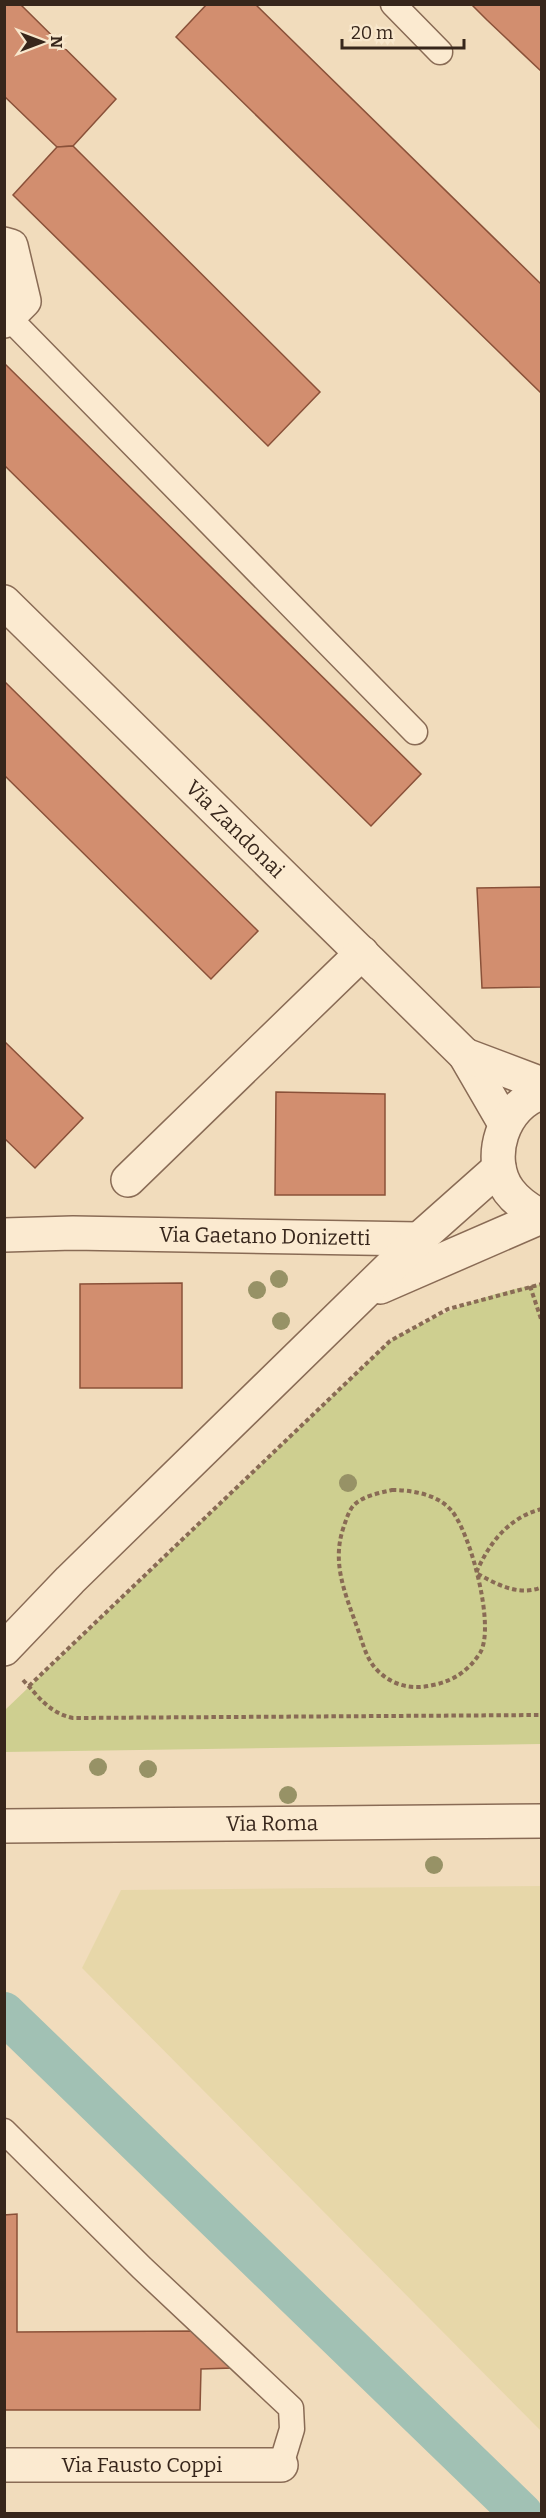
<svg xmlns="http://www.w3.org/2000/svg" width="546" height="2518" viewBox="0 0 546 2518" font-family="Bitter,serif">
<rect width="100%" height="100%" fill="#f1dcbc"/>
<polygon fill="#e7d7a9" points="541,1886 542,1886 541,2431 82,1968 121,1890"/>
<path fill="#cecf90" d="M 541,1284 L 541,1744 L 5,1752 L 5,1710 L 390,1341 C 441,1313 483,1293 541,1284 Z"/>
<g fill="none" stroke-linecap="round" stroke-linejoin="round">
<polyline stroke="#a1c1b4" stroke-width="42" points="4,2013 522,2514"/>
</g>
<g fill="#d28e6f" stroke="#8a5139" stroke-width="1.5">
<polygon points="4,4 20,4 116,99 73,146 57,147 4,96"/>
<polygon points="207,4 255,4 542,285 542,394 176,37"/>
<polygon points="471,4 542,4 542,72 487,20"/>
<polygon points="73,146 320,392 268,446 13,195 57,147"/>
<polygon points="4,363 421,774 371,826 4,465"/>
<polygon points="4,681 258,931 211,979 4,775"/>
<polygon points="542,887 542,987 482,988 477,888"/>
<polygon points="4,1041 83,1118 35,1168 4,1138"/>
<polygon points="276,1092 385,1094 385,1195 275,1195"/>
<polygon points="182,1283 182,1388 80,1388 80,1284"/>
<polygon points="17,2214 17,2332 196,2331 232,2368 201,2369 200,2410 4,2410 4,2215"/>
</g>
<g fill="none" stroke-linecap="round" stroke-linejoin="round">
<defs>
<g id="lane">
<polyline points="393,4 440,52"/>
<polyline points="8,317 415,732"/>
<polyline points="4,2131 142,2268 291,2408 292,2429 281,2465"/>
</g>
<g id="street">
<polyline points="4,244 11,246 24,301 4,321"/>
<path id="s1" d="M 4,602 L 465,1055 L 505,1124"/>
<polyline points="465,1055 542,1084"/>
<path d="M 542,1093 C 503,1104 485,1159 509,1191 C 518,1203 529,1210 542,1217"/>
<polyline points="128,1180 362,953"/>
<path id="s2" d="M 4,1235 L 73,1233 L 419,1239"/>
<polyline points="380,1287 541,1217"/>
<polyline points="4,1649 70,1580 419,1239 499,1168"/>
<path id="s3" d="M 4,1826 L 542,1821"/>
<path id="s4" d="M 4,2465 L 281,2465"/>
</g>
</defs>
<use href="#lane" stroke="#896b55" stroke-width="27"/>
<use href="#street" stroke="#896b55" stroke-width="36"/>
<g stroke="#896b55" stroke-width="4" stroke-dasharray="4.5 3" stroke-linecap="butt">
<polyline points="530,1286 542,1322"/>
<path d="M 392,1490 C 411,1490 437,1494 451,1510 C 470,1531 496,1627 480,1653 C 469,1670 454,1681 433,1685 C 413,1690 394,1686 379,1672 C 366,1660 363,1643 357,1627 C 345,1593 331,1562 344,1526 C 346,1520 349,1510 354,1505 C 363,1496 379,1493 392,1490 Z"/>
<path d="M 542,1509 C 509,1517 489,1543 476,1573 C 496,1584 519,1597 542,1587"/>
<path d="M 23,1680 C 39,1697 49,1713 73,1718 L 542,1715"/>
<polyline points="29,1686 390,1341 448,1309 542,1284"/>
</g>
<use href="#lane" stroke="#fbead0" stroke-width="24"/>
<use href="#street" stroke="#fbead0" stroke-width="33"/>
</g>
<g fill="#979266">
<circle cx="279" cy="1279" r="9"/>
<circle cx="257" cy="1290" r="9"/>
<circle cx="281" cy="1321" r="9"/>
<circle cx="348" cy="1483" r="9"/>
<circle cx="98" cy="1767" r="9"/>
<circle cx="148" cy="1769" r="9"/>
<circle cx="288" cy="1795" r="9"/>
<circle cx="434" cy="1865" r="9"/>
</g>
<g text-anchor="middle" dominant-baseline="central" stroke-width="6" stroke-linejoin="round" paint-order="stroke">
<g font-size="21" fill="#37261b" stroke="#f8e7cc">
<text stroke="none"><textPath href="#s1" startOffset="324">Via Zandonai</textPath></text>
<text stroke="none"><textPath href="#s2" startOffset="261">Via Gaetano Donizetti</textPath></text>
<text stroke="none"><textPath href="#s3" startOffset="268">Via Roma</textPath></text>
<text stroke="none"><textPath href="#s4" startOffset="138">Via Fausto Coppi</textPath></text>
</g>
</g>
<rect width="546" height="2518" fill="none" stroke="#37261b" stroke-width="12"/>
<g transform="translate(42 42) rotate(90)" stroke="#f8e7cc" stroke-width="4.5" paint-order="stroke">
<path d="M0-4.5L10 22L0 15L-10 22Z" fill="#37261b"/>
<text y="-9" font-size="16" font-weight="bold" text-anchor="middle" fill="#37261b">N</text>
</g>
<path d="M342 39v9h122v-9" fill="none" stroke="#37261b" stroke-width="3"/>
<text x="351" y="39" font-size="18" fill="#37261b" stroke="#f8e7cc" stroke-width="4.5" paint-order="stroke">20 m</text>
</svg>
